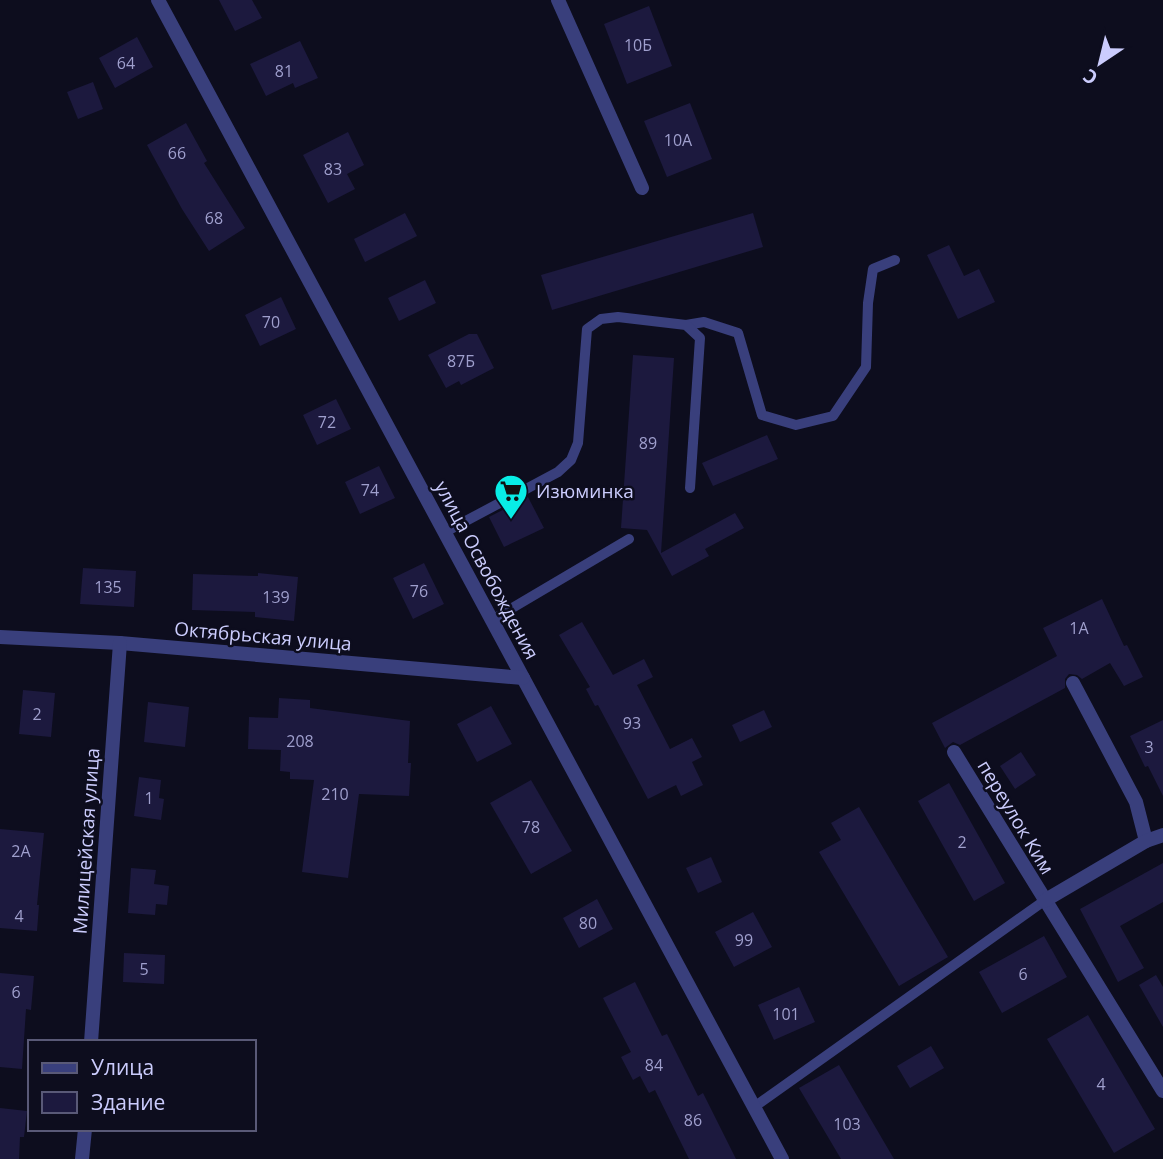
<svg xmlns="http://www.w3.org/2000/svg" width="1163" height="1159" viewBox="0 0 1163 1159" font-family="'Open Sans',sans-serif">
<rect width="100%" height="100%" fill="#0d0d1e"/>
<g fill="#1c193e">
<polygon points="219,0 252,0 262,18 235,31"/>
<polygon points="649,6 672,66 627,84 604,24"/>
<polygon points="137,37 153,67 115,88 99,58"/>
<polygon points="300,41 318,78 295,88 293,83 266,96 250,64"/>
<polygon points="93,82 103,109 78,119 67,92"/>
<polygon points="690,103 712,159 667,177 644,121"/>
<polygon points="186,123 207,161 204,163 245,228 209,251 182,209 147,145"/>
<polygon points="348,132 364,165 347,174 355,189 328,203 303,155"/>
<polygon points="405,213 417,236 365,262 354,239"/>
<polygon points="753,213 763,247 552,310 541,275"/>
<polygon points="949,245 964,276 979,269 995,302 958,319 927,255"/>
<polygon points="425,280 436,303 399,321 388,298"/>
<polygon points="281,297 296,329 260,346 245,315"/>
<polygon points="469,334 477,334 494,368 461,385 459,381 446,388 428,355"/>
<polygon points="633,355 674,358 661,553 735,513 744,528 705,549 709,556 672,576 647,530 621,528"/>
<polygon points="336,399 351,429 317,445 303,415"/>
<polygon points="767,435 778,459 713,486 702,463"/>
<polygon points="379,466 395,498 360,514 345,482"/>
<polygon points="528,497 544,528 504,547 489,517"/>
<polygon points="424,563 444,604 413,619 393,578"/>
<polygon points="83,568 136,571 134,607 80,604"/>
<polygon points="258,573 298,577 294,621 255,617 255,612 192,610 193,574 258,576"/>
<polygon points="1102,599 1124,646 1127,645 1143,677 1124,686 1110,663 1082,679 1077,675 1069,674 1065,679 1065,688 960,745 953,742 945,748 932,723 1057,656 1043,628"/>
<polygon points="582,622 613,675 644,659 653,677 637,685 670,749 692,738 702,757 692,762 703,785 681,796 676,785 648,799 598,705 595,706 586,689 590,687 559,635"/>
<polygon points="23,690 55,693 51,737 19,734"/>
<polygon points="279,698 310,700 310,708 410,721 408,763 411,763 409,796 359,794 348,878 302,872 314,780 290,779 290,772 280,771 281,750 248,749 249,717 278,718"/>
<polygon points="148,702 189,707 185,747 144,742"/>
<polygon points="491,706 512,744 477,762 457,724"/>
<polygon points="764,710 772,727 740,742 732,725"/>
<polygon points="1163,720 1163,796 1148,766 1145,767 1130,736"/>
<polygon points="1021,752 1036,775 1015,789 1000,766"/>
<polygon points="139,777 161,780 159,798 164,799 161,820 134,816"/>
<polygon points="531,780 572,851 531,874 490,803"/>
<polygon points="949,783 1005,883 974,901 918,801"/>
<polygon points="859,807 948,957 899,986 819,852 841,840 831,823"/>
<polygon points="0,829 44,833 37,905 39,905 37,931 0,928"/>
<polygon points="711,857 722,882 698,893 686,868"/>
<polygon points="1163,863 1163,902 1120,926 1144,968 1118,982 1080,909"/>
<polygon points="131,868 156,870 154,884 169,886 167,905 156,904 155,915 128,913"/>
<polygon points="597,899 613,929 579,948 563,918"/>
<polygon points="753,912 772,947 734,967 715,932"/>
<polygon points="1044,936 1067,977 1002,1013 979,972"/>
<polygon points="124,953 165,955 164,984 123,982"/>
<polygon points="0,973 34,976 31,1010 26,1009 22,1069 0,1067"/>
<polygon points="1156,975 1163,987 1163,1027 1139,985"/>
<polygon points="635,982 662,1036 667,1034 698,1096 703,1093 736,1159 689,1159 655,1090 649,1093 640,1076 633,1080 621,1057 631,1052 603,998"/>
<polygon points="799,987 815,1022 774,1040 758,1005"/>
<polygon points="1088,1015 1155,1129 1114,1153 1047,1039"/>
<polygon points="931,1046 944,1068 910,1088 897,1066"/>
<polygon points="839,1065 894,1159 841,1159 799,1088"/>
<polygon points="0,1108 27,1111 24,1137 20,1137 19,1159 0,1159"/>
</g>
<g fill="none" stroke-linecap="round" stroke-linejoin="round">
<g stroke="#393f7c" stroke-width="10">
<polyline points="686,325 704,322 738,333 762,415 796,425 833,416 866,367 868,303 873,269 895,260"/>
<polyline points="445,532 558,472 571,460 578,443 587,329 601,319 618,317 686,325 700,338 690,488"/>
<polyline points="492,620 629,539"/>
<polyline points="754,1107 1044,901"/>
</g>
<g stroke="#393f7c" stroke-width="14">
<polyline points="158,0 782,1159"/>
<polyline points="558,0 642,188"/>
<polyline points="0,637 120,643 523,678"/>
<polyline points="1073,683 1136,802 1146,841"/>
<polyline points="954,752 1163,1091"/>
<polyline points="1044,901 1146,841 1163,835"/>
<polyline points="91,1042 120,643"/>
<polyline points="82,1159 85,1129"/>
</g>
</g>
<defs>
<symbol id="supermarket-pin" viewBox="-11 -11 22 30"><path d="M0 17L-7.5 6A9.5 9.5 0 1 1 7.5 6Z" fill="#08ede6" stroke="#0d0d1e"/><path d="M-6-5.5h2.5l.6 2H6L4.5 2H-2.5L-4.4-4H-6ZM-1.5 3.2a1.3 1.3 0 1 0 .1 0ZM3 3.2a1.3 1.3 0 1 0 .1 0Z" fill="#111"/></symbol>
</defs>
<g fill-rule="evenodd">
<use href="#supermarket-pin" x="492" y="472" width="38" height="52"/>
</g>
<g text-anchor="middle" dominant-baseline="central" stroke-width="5" stroke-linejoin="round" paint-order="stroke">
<g font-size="16" fill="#9f9fcd">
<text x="638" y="45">10Б</text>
<text x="126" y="63">64</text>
<text x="284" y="71">81</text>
<text x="678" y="140">10А</text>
<text x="177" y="153">66</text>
<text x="333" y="169">83</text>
<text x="214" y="218">68</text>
<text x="271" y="322">70</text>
<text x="461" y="361">87Б</text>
<text x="327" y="422">72</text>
<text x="648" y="443">89</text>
<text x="370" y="490">74</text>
<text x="108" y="587">135</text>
<text x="419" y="591">76</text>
<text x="276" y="597">139</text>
<text x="1079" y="628">1А</text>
<text x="37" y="714">2</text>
<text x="632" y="723">93</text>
<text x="300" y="741">208</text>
<text x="1149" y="747">3</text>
<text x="335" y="794">210</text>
<text x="149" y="798">1</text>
<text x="531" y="827">78</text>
<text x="962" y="842">2</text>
<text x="21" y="851">2А</text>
<text x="19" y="916">4</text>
<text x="588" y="923">80</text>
<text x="744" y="940">99</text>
<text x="144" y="969">5</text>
<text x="1023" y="974">6</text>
<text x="16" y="992">6</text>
<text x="786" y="1014">101</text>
<text x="654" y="1065">84</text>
<text x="1101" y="1084">4</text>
<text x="693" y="1120">86</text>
<text x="847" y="1124">103</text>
</g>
<g font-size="19" fill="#cbccfd" stroke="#0d0d1e" text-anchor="start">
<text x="536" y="491">Изюминка</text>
</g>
<g font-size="19" fill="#cbccfd" stroke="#0d0d1e">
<text transform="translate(487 570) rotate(62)">улица Освобождения</text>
<text transform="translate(263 636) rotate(5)">Октябрьская улица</text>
<text transform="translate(1016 817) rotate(59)">переулок Ким</text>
<text transform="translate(86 841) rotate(-86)">Милицейская улица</text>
</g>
</g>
<rect x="28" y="1040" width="228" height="91" fill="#0d0d1e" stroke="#595977" stroke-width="2"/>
<rect x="42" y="1063" width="35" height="10" fill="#393f7c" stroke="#595977" stroke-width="2"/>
<text x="91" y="1075" font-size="21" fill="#cbccfd">Улица</text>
<rect x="42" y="1092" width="35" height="21" fill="#1c193e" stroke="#595977" stroke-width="2"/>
<text x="91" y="1110" font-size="21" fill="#cbccfd">Здание</text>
<g transform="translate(1100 63) rotate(215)" stroke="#0d0d1e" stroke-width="5" paint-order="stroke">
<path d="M0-5L12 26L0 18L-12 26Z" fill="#cbccfd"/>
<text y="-10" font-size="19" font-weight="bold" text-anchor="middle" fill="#cbccfd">С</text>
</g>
</svg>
